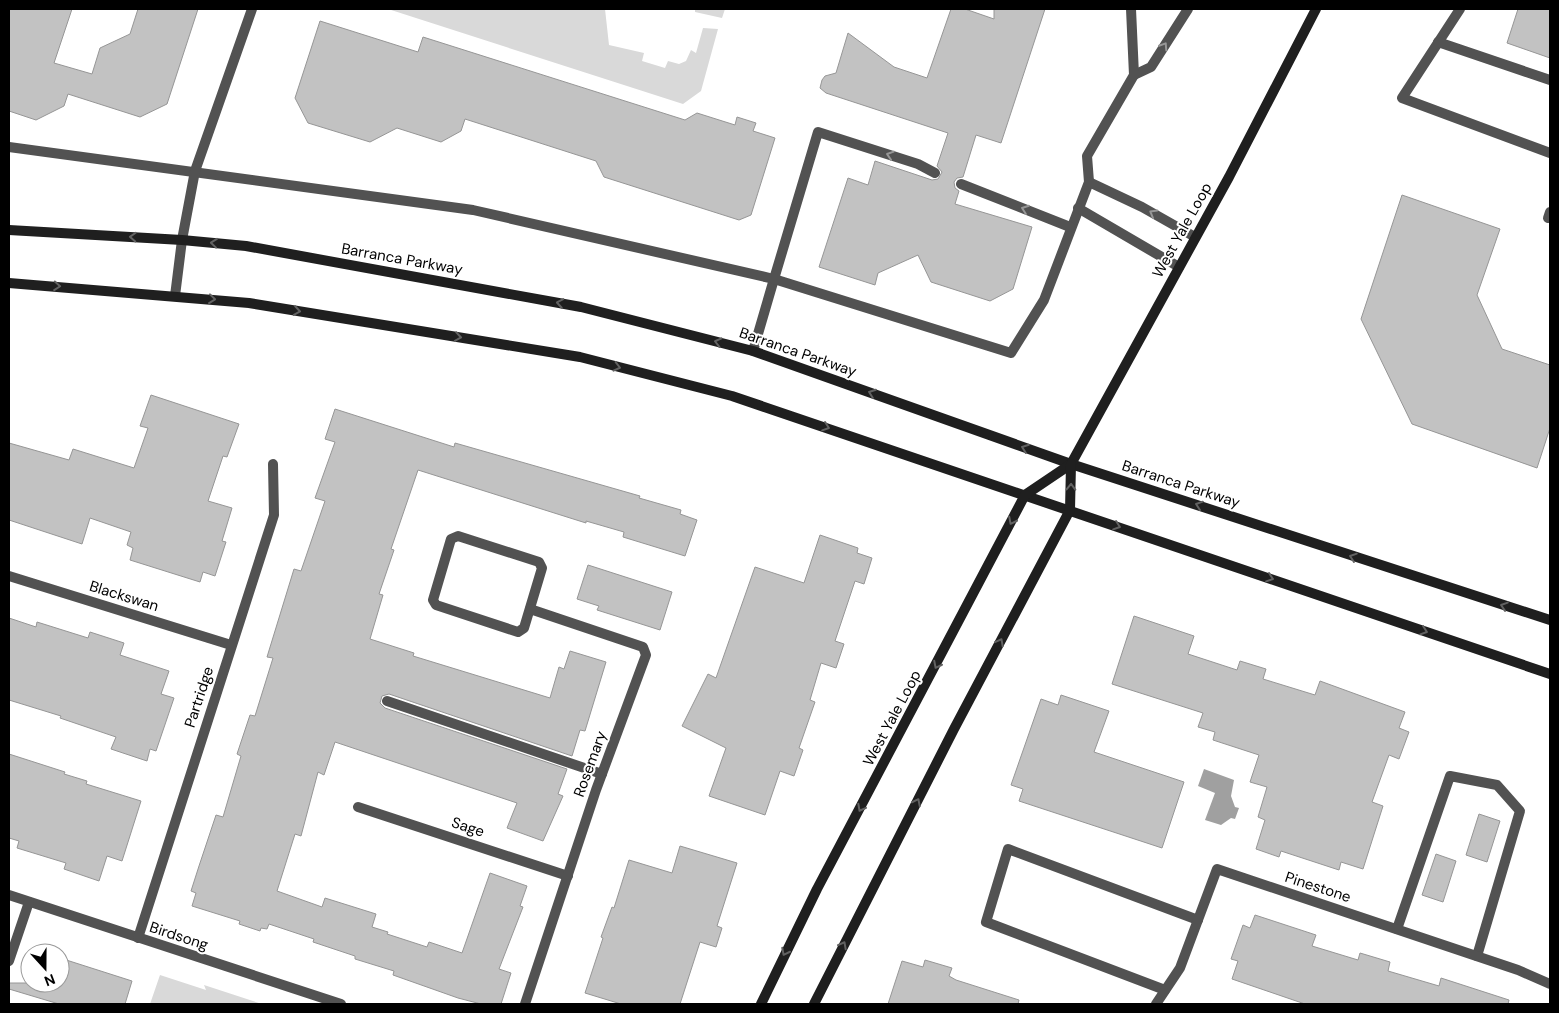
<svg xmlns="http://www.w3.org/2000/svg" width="1559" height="1013" viewBox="0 0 1559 1013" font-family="'DM Sans',sans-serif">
<rect width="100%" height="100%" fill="#fff"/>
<g fill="#d9d9d9">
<polygon points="388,9 605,9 609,45 644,53 642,61 665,68 668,61 679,64 686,61 691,50 696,53 703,28 718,29 701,91 683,104"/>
<polygon points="695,9 725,9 722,18 695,12"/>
<polygon points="160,975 206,990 204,985 262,1004 150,1004"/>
</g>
<polygon fill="#a0a0a0" points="1204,769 1234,780 1231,796 1235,807 1239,808 1235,819 1231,818 1221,825 1205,820 1215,793 1198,786"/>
<g fill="#c2c2c2" stroke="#969696">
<polygon points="9,9 72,9 54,63 92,74 100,48 130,34 138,9 198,9 167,104 140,117 68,94 64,106 36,120 9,111"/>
<polygon points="951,9 965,9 994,19 994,9 1045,9 1001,143 976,135 963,177 957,178 954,182 955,188 959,191 955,204 1032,227 1013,289 990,301 931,282 918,255 878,273 875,285 819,267 848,178 868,185 875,161 932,180 938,179 942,172 937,166 948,133 826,93 820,88 822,80 825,76 836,73 848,33 894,67 927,78"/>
<polygon points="1518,9 1550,9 1550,58 1507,43"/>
<polygon points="320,21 418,52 423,37 685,120 697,113 735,125 737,117 756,123 753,131 775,138 751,215 739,220 604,177 596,161 465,119 461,131 441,142 397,128 370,142 308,123 295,98"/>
<polygon points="1402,195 1500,229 1477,295 1502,349 1550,365 1550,428 1537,468 1412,424 1361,319"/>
<polygon points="151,395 239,424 227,457 223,456 208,501 232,508 222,541 226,542 215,576 203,572 200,582 130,560 133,548 127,545 131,532 90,518 82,544 9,520 9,443 69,460 73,449 134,468 148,428 140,426"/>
<polygon points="335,409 454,447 455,443 640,496 639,498 681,510 680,514 697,520 685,556 623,537 624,532 586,521 586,523 418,470 391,549 394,550 379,594 383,595 370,639 414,653 413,656 550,698 559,667 564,669 570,651 606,662 585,731 580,730 572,756 389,694 382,696 380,703 385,708 567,769 558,794 563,796 543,841 507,828 517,803 335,742 324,775 318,772 301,836 295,834 277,891 322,907 325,898 376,914 372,927 388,932 387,934 427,947 429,942 462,953 490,873 527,886 520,906 523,907 499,969 511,973 501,1004 481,1004 458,998 393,975 394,971 355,959 355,956 313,942 314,939 269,924 267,929 261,928 260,931 239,924 240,921 192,906 196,893 191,891 199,866 216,815 223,817 241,756 237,754 250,715 255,716 273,658 267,657 294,569 301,571 325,501 315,498 335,442 325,439"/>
<polygon points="820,535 858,548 857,553 872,558 864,584 855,581 835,641 844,644 836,668 821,663 810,700 815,702 799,748 803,750 794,776 780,771 765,815 709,796 726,748 682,726 708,674 716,678 755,567 804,583"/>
<polygon points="588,565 672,592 660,630 597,610 599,606 577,599"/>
<polygon points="1134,616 1194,636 1188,654 1237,670 1240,661 1266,669 1263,679 1315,695 1320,681 1405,712 1399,728 1409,732 1399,759 1389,755 1372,802 1383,806 1363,869 1341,862 1339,870 1281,851 1279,857 1256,849 1265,820 1258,817 1267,787 1250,782 1259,755 1213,740 1215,732 1198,727 1203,713 1112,684"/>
<polygon points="9,618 36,627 37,622 88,638 90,632 124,643 120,655 169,671 161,694 174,698 156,751 150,749 147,761 111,749 116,737 60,718 61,716 9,700"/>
<polygon points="1061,695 1109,711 1094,752 1184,782 1162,848 1019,801 1023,789 1011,785 1041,699 1058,705"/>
<polygon points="9,754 65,772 64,774 87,781 86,784 141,801 122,861 107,856 99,881 64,869 66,863 17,848 19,841 9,838"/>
<polygon points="1479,814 1500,821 1487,862 1466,855"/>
<polygon points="680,846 737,863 717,926 722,928 716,947 700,942 680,1004 621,1004 585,993 603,938 601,937 612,907 614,908 629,860 672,873"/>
<polygon points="1436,854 1456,861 1443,902 1422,895"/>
<polygon points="1255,915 1316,935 1312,946 1358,960 1360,953 1390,962 1388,971 1439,986 1441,978 1509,1000 1508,1004 1305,1004 1232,979 1238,961 1231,959 1243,925 1250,928"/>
<polygon points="60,958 132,981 125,1004 59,1004 9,989 9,983 60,983"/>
<polygon points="925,960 952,968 949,976 956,980 1019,1000 1018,1004 888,1004 902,961 923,967"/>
</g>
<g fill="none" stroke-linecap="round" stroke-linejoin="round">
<g stroke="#525252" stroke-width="10">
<polyline points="1460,9 1402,98 1550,153"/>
<polyline points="1438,42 1550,80"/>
<polyline points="1134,75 1151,67 1188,9"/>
<polyline points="9,147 473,210 774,279 753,351"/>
<polyline points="935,173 918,164 818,132 774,279 1011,353 1044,300 1089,182 1087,156 1134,75 1131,9"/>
<polyline points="1089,182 1142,207 1195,237"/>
<polyline points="961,184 1070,227"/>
<polyline points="1078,208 1179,267"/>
<polyline points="1548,218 1550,212"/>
<polyline points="175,296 182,240 195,171 252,9"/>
<polyline points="387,701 602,774"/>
<polyline points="1397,929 1450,776 1497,785 1520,811 1477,956"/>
<polyline points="1165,990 986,922 1008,849 1198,920"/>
</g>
<g stroke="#525252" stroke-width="10">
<polygon points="458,536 539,562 542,568 524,628 518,632 436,605 433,600 451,539"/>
<polyline points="9,576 231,645"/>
<polyline points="358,807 568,876"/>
<polyline points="9,895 341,1004"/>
<polyline points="138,938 274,515 273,464"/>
<polyline points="9,961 29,902"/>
<polyline points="525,1004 596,790 646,655 643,647 530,609"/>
<polyline points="1156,1004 1180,968 1217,869 1518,970 1550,984"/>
</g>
<g stroke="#1f1f1f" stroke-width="10">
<polyline points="9,230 182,240 246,246 581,307 753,351 1071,464 1550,620"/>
<polyline points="9,283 249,303 580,357 732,396 1550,674"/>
<polyline points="761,1004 817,889 1025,495 1071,464 1229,177 1316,9"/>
<polyline points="814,1004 954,729 1070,510 1071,464"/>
</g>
</g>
<defs><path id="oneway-chevron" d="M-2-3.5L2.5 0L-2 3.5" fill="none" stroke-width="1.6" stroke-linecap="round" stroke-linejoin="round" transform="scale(1.25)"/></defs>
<g stroke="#979797">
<use href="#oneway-chevron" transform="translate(1164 46) rotate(-57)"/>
<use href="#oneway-chevron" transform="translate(890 155) rotate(-162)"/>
<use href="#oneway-chevron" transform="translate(1025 209) rotate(-160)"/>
<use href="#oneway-chevron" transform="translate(1153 213) rotate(-150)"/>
</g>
<g stroke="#626262">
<use href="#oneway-chevron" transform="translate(133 237) rotate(-177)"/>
<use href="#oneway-chevron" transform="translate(214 243) rotate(-174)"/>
<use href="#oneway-chevron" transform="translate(57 286) rotate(4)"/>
<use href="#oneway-chevron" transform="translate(212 299) rotate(6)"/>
<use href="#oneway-chevron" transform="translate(560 303) rotate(-170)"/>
<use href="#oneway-chevron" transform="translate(297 311) rotate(9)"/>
<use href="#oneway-chevron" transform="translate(458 337) rotate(9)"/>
<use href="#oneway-chevron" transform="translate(718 342) rotate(-166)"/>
<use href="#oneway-chevron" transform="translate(617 367) rotate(14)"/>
<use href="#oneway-chevron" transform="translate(872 393) rotate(-160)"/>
<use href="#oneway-chevron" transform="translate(826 427) rotate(19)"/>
<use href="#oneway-chevron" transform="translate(1025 448) rotate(-160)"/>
<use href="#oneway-chevron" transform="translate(1071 487) rotate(-89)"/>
<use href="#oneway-chevron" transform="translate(1199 505) rotate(-161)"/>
<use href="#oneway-chevron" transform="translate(1012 521) rotate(117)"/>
<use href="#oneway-chevron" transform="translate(1117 526) rotate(19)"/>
<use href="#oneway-chevron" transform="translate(1353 557) rotate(-161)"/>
<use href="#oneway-chevron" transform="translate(1270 578) rotate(19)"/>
<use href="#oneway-chevron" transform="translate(1504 606) rotate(-162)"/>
<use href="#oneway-chevron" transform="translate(1424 631) rotate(19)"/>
<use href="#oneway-chevron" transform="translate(1000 642) rotate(-62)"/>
<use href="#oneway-chevron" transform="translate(937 665) rotate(117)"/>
<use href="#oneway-chevron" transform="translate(917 802) rotate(-63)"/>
<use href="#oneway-chevron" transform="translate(861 808) rotate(118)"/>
<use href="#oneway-chevron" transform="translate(843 945) rotate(-62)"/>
<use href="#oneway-chevron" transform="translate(785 952) rotate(117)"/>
</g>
<g text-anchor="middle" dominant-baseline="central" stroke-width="4" stroke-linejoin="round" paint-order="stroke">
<g font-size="15" fill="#000" stroke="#fff">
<text transform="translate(1182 230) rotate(-61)">West Yale Loop</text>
<text transform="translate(402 259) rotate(10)">Barranca Parkway</text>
<text transform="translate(798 352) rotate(19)">Barranca Parkway</text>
<text transform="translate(1181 484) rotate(18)">Barranca Parkway</text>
<text transform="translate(124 596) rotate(17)">Blackswan</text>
<text transform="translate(199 697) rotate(-72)">Partridge</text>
<text transform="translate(892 718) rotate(-62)">West Yale Loop</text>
<text transform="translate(590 764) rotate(-70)">Rosemary</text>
<text transform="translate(468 827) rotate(18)">Sage</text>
<text transform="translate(1318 887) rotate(18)">Pinestone</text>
<text transform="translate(179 936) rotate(18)">Birdsong</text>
</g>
</g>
<rect width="1559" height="1013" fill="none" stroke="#000000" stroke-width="20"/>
<g transform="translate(45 968) rotate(159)"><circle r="24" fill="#ffffff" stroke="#999999"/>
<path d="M0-4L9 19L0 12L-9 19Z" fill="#000000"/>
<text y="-8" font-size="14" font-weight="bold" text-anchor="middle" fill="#000000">N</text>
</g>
</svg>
